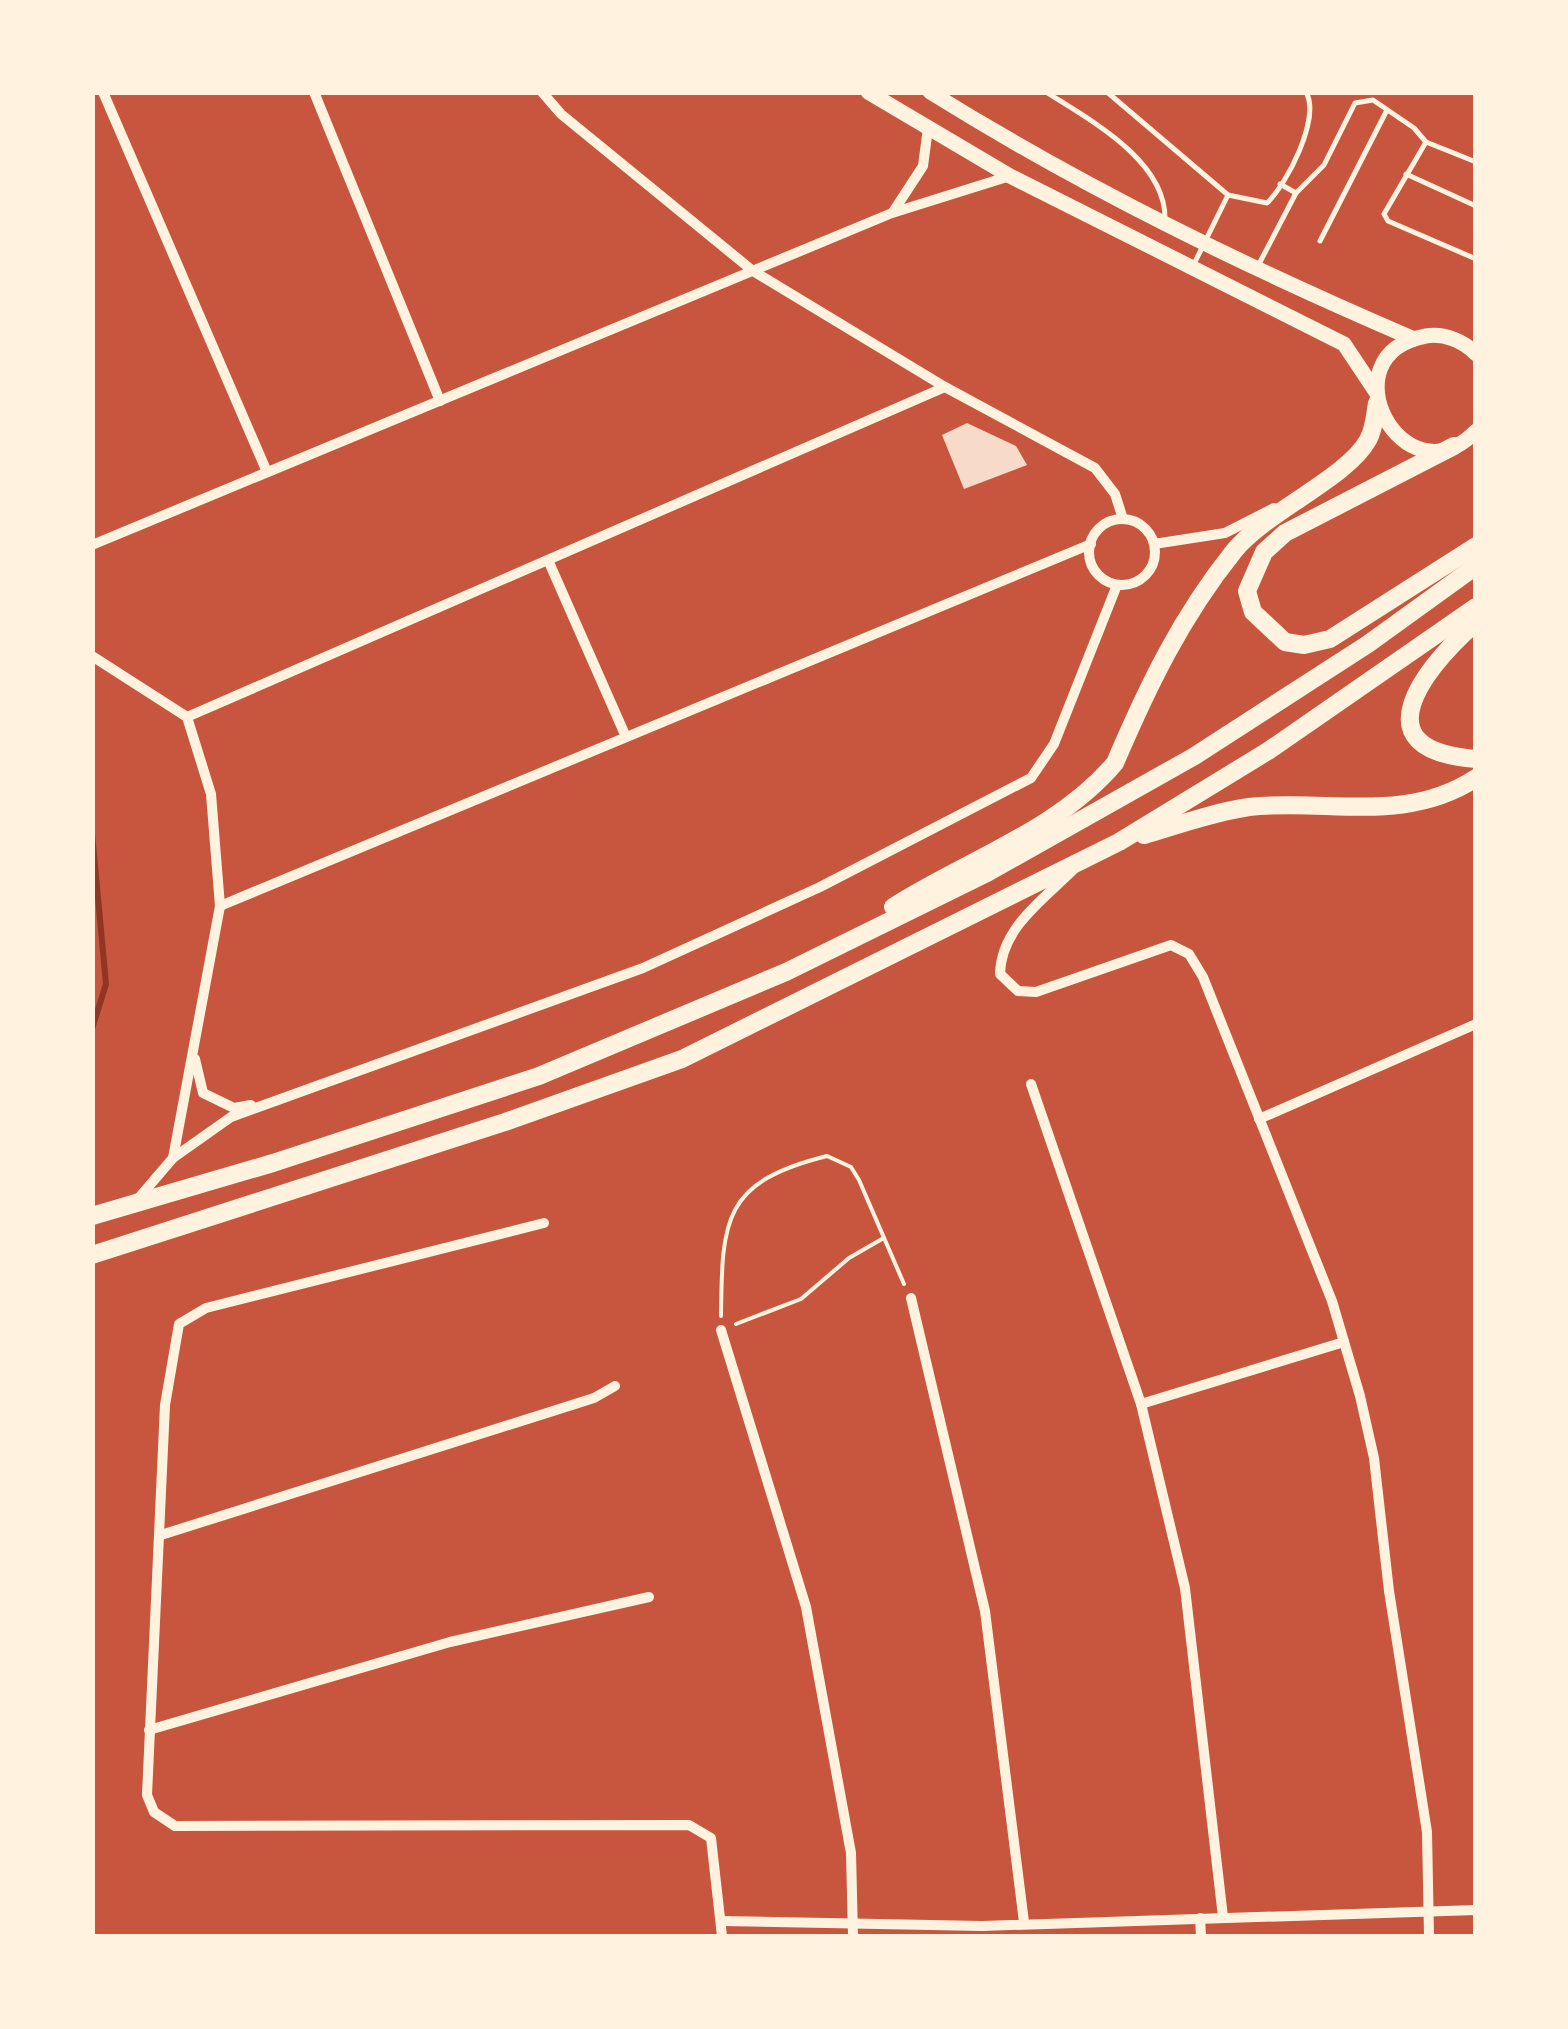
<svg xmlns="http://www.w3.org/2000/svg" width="1568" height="2029" viewBox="0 0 1568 2029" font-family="'PT Serif',serif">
<rect width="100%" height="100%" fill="#c8553d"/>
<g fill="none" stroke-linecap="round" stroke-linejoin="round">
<polyline stroke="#8f3625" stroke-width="6" points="92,833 106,984 92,1029"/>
</g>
<polygon fill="#f7dbc8" points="967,423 1016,446 1027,465 964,489 942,435"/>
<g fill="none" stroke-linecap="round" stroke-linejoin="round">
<g stroke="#fff3e0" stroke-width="4">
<path d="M 721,1316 C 722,1219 723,1182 827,1156 L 851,1167 L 859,1180 L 904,1284"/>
<polyline points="736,1324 801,1299 849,1258 882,1239"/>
</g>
<g stroke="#fff3e0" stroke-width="5">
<path d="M 1046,92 C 1088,119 1166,160 1165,219"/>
<path d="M 1107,92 L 1228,195 L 1267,203 C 1287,184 1321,118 1306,92"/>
<polyline points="1426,142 1384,214 1388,221 1476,259"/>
<polyline points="1406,174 1476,206"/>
<polyline points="1280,184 1296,193"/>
<polyline points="1320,241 1387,110"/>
<polyline points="1259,264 1296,193 1324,165 1355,103 1373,100 1414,128 1426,142 1476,162"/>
<polyline points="1193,266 1228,195"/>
</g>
<g stroke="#fff3e0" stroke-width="10">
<polyline points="103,92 267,472"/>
<polyline points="314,92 440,401"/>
<polyline points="542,92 561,114 753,271 945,387 1095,468 1115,494 1123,519"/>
<polyline points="893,212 923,166 928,128"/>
<circle cx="1122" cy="552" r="33"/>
<polyline points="1154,544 1225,533 1274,508"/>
<polyline points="92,545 892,213 1010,176"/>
<polyline points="548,560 626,737"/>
<polyline points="92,656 187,717 211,794 220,906 173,1158"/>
<polyline points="187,717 945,387"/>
<path d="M 1073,870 C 1043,900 1001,928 1000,974 L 1018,991 L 1036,992 L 1171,945 L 1189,954 L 1203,977 L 1332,1301 L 1360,1396 L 1374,1458 L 1389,1591 L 1427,1832 L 1429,1936"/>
<polyline points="220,906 1091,544"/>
<polyline points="195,1059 203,1093 234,1108 251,1105"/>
<polyline points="1031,1084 1141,1404 1185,1588 1223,1917"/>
<polyline points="1259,1119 1476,1024"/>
<polyline points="137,1200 173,1158 231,1117 643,968 820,887 1031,778 1054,744 1117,585"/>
<polyline points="544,1223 206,1308 179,1324 165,1405 147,1795 154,1812 175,1826 689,1825 711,1838 722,1936"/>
<polyline points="911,1298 985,1611 1024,1922"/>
<polyline points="721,1330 806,1607 851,1853 853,1936"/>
<polyline points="1141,1404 1344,1342"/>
<polyline points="161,1535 594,1398 615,1386"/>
<polyline points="149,1730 450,1642 649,1597"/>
<polyline points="1200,1918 1201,1936"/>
<polyline points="722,1921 982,1926 1476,1910"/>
</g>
<g stroke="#fff3e0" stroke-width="15">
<polyline points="868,92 1010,176 1344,344 1376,392"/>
<path d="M 930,92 C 1086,189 1246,267 1414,339"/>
<path d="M 1476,354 C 1464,341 1444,333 1426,336 C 1323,355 1404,505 1476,431"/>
</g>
<g stroke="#fff3e0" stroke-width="18">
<polyline points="1454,446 1285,533 1264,552 1247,591 1253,612 1285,642 1304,645 1330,639 1476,546"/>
<path d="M 1476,622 C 1426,667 1356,750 1476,759"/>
<path d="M 1144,835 C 1178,825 1214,812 1249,807 C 1328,798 1404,825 1476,778"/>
<path d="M 893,907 C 965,861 1059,830 1115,763 C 1148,686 1181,617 1234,551 C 1267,511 1347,478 1368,440 C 1374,430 1375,415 1377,403"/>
<polyline points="92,1216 273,1163 539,1076 786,972 987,873 1193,757 1368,644 1476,566"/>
<polyline points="92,1255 505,1122 682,1059 1119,842 1268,751 1476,607"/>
</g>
</g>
<rect width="1568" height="2029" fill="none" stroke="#fff3e0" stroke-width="190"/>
</svg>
